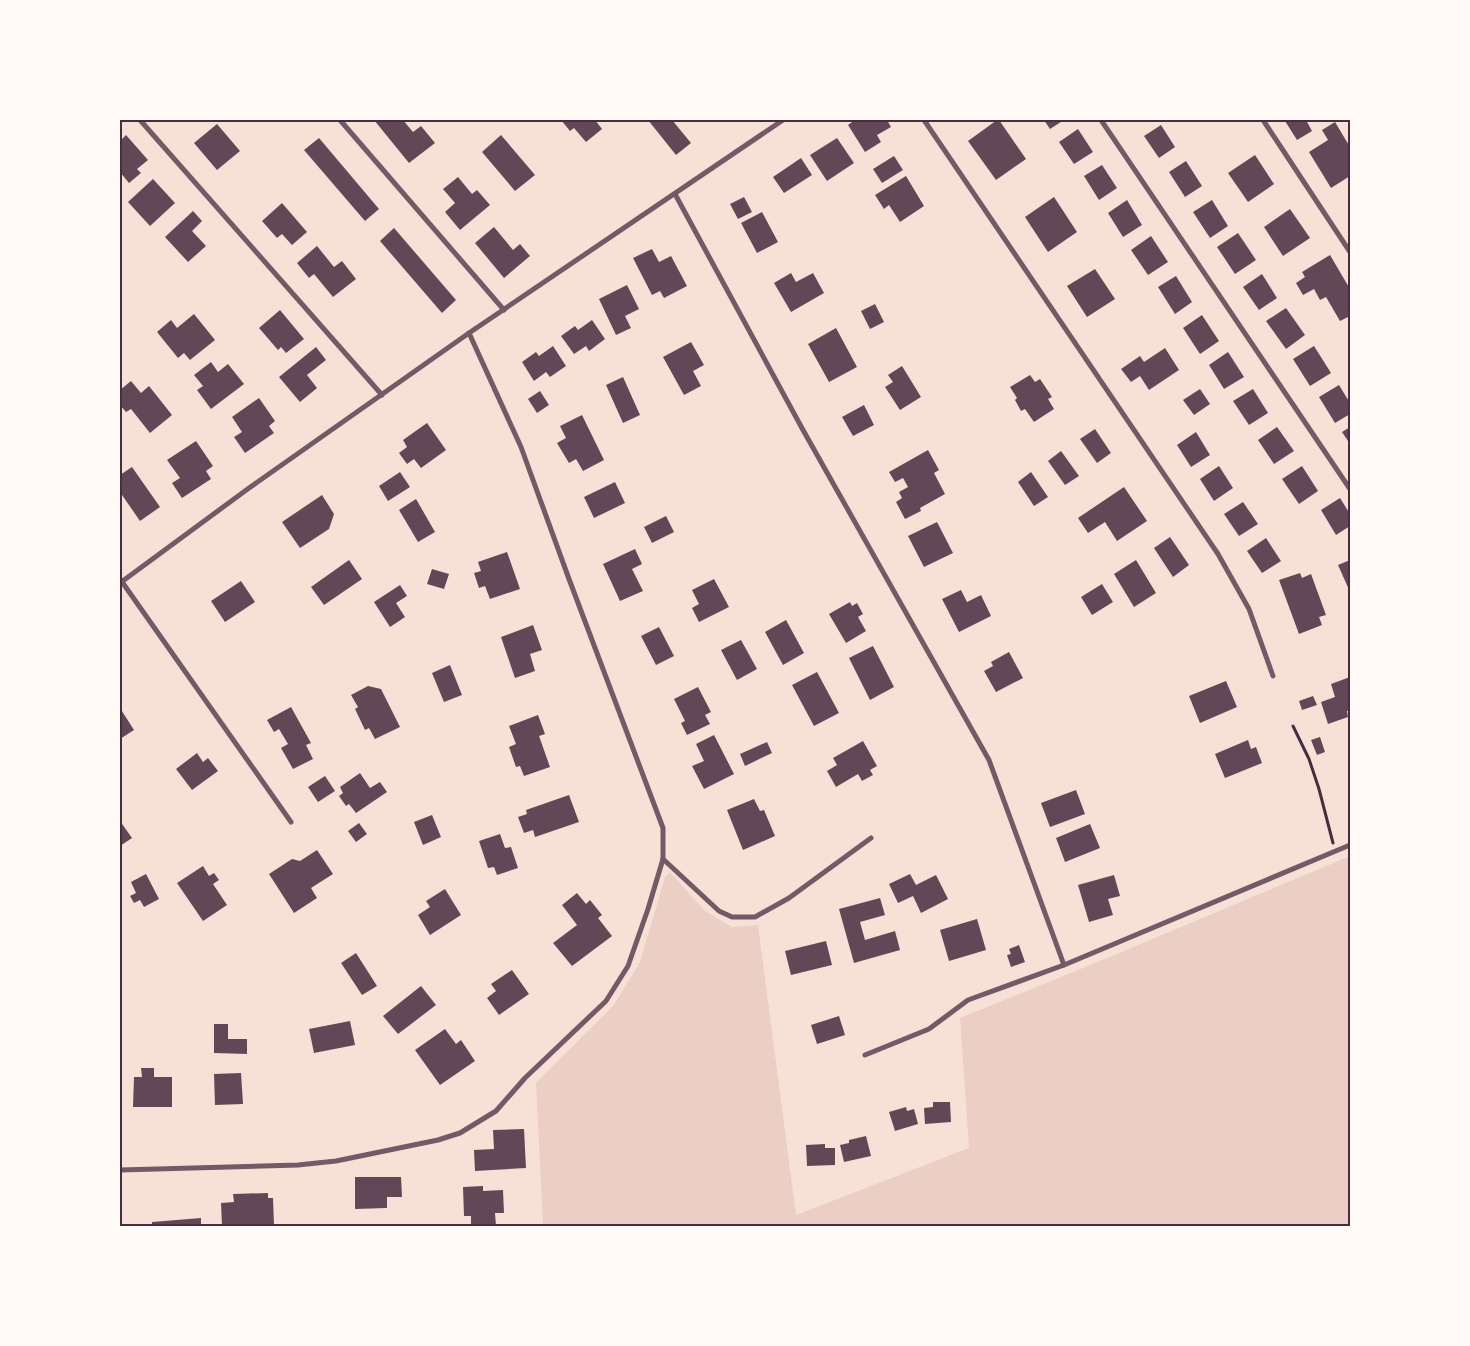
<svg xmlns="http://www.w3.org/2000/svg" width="1470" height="1346" viewBox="0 0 1470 1346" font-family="'PT Sans',sans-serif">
<rect width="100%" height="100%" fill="#f7e1d7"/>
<polygon fill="#ebcfc5" points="1350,856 1350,1226 543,1226 536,1083 614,1005 640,962 665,877 670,872 705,911 732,927 758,925 796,1215 969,1148 960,1018 1100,961"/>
<g fill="#644757">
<polygon points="374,120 403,120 413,132 421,126 435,143 409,163"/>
<polygon points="561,120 595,120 602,129 586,142 574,128 570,131"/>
<polygon points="648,120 672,120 691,143 676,155"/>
<polygon points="855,120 887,120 891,127 877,135 881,142 865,152 848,125"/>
<polygon points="997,120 999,120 1026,159 996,180 968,141"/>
<polygon points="1044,120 1064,120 1050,129"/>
<polygon points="1287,120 1306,120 1312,131 1297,140 1285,121"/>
<polygon points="1335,122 1350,147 1350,176 1331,188 1309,152 1328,140 1322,130"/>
<polygon points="217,124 240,151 217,170 194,143"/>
<polygon points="1161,125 1175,147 1159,158 1144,136"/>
<polygon points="1078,129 1093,152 1074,164 1059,142"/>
<polygon points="126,135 148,160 137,169 141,173 129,183 120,172 120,141"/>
<polygon points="501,135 535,175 515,191 482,152"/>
<polygon points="319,138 379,209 365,221 304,150"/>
<polygon points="837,138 854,163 827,181 810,155"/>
<polygon points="1255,155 1274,184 1248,202 1228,173"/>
<polygon points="894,156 903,170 882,183 873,169"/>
<polygon points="801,158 812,175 784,193 773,177"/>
<polygon points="1186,161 1202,186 1185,197 1169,172"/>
<polygon points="1102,165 1117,188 1099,200 1084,176"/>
<polygon points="906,176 924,206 900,222 889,205 884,209 875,195"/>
<polygon points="458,177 472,194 477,190 490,205 460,230 445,212 455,203 443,189"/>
<polygon points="153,179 175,203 150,226 128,202"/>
<polygon points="744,197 752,212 738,219 730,204"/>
<polygon points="1054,197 1077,232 1048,252 1025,217"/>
<polygon points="1127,200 1142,225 1123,237 1108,213"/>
<polygon points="1212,200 1228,226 1210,238 1193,212"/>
<polygon points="282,203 307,232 292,245 282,234 277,238 262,221"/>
<polygon points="1290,209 1310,238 1283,256 1264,227"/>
<polygon points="193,211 202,221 192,231 206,246 188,262 165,237"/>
<polygon points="762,212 778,242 757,253 741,223"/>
<polygon points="494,227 513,250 520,244 530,256 504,278 475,243"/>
<polygon points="394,228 456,300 442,313 380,241"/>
<polygon points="1238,233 1256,260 1235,274 1217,247"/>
<polygon points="1151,236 1168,262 1148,275 1131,250"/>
<polygon points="317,246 334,267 342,261 356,279 333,297 314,274 309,278 297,263"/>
<polygon points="652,249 659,262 671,256 687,286 664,298 660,291 652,295 633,258"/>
<polygon points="1330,255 1350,289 1350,316 1340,321 1326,297 1320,300 1314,289 1303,295 1296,283 1305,277 1302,272"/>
<polygon points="1095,269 1115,299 1087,317 1067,286"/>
<polygon points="791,273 796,282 813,273 824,293 791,312 774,283"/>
<polygon points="1262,274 1277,298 1259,310 1243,287"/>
<polygon points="1176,276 1192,302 1175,314 1158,287"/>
<polygon points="627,285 639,309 625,316 631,328 616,335 599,299"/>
<polygon points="875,304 884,322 870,329 861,311"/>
<polygon points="1286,308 1305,335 1286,349 1266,321"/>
<polygon points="280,310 304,339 286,353 281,347 278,350 259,328"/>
<polygon points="194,314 215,340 190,360 184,353 178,358 157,332 171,320 177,328"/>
<polygon points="1202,315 1219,341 1200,354 1183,328"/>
<polygon points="592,320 605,339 589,351 586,346 574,354 561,336 575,326 578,330"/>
<polygon points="836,328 857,367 829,382 808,344"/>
<polygon points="691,342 704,365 693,371 701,386 684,395 663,357"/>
<polygon points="553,346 566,366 550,377 546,372 534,381 522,362 536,352 539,356"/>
<polygon points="1314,346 1331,373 1310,386 1293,359"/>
<polygon points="316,347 326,360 307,375 317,388 300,402 279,377"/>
<polygon points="1165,348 1179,370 1149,390 1140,376 1131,382 1121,369 1140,356 1144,362"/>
<polygon points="1228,352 1244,377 1224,389 1209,365"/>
<polygon points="211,362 218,372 228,364 244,384 211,409 197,390 203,386 194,375"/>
<polygon points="902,366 921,397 900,410 885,387 893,382 888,375"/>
<polygon points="1030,375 1035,382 1040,379 1052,397 1048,399 1054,409 1034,422 1025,409 1021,411 1015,400 1017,398 1010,387"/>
<polygon points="623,377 640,415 623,423 606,385"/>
<polygon points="131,381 141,393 149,386 172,415 150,433 131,409 126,412 120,405 120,390"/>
<polygon points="1339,385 1350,403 1350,414 1335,423 1319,397"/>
<polygon points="1200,389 1210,404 1194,415 1183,400"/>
<polygon points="1253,389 1268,413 1249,425 1233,401"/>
<polygon points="540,391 549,405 537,413 528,399"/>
<polygon points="259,398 275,421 269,426 274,433 245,453 234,437 242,432 232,417"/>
<polygon points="864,405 874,425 853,436 842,417"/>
<polygon points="582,415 604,460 583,471 576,459 569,463 557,443 566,438 560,426"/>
<polygon points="427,423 446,450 421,468 414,459 407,464 399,453 407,447 403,440"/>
<polygon points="1277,427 1294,451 1274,464 1258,440"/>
<polygon points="1350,427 1350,444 1342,432"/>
<polygon points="1095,429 1111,453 1097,463 1080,439"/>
<polygon points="1196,432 1210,455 1191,467 1177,445"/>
<polygon points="196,441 213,466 206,471 211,479 182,498 172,483 180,478 167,460"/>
<polygon points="928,450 939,470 934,473 945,494 920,508 921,511 905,519 896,502 902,498 899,492 908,487 903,478 895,482 889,472"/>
<polygon points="1061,451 1079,476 1065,485 1048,461"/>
<polygon points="1219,466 1233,488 1214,501 1200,479"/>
<polygon points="1302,466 1318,491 1299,504 1282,479"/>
<polygon points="132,467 160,507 140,521 120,492 120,475"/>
<polygon points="400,472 410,487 388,501 379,486"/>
<polygon points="1031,472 1048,497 1034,506 1018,482"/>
<polygon points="615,482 625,503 594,518 584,497"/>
<polygon points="1124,487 1147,521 1117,541 1105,522 1088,533 1078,518"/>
<polygon points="322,495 334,514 329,529 300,548 282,522"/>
<polygon points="1340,498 1350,514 1350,526 1336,535 1321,510"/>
<polygon points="416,499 435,532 418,542 399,510"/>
<polygon points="1243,502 1258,524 1239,536 1224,514"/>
<polygon points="666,516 674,532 652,543 644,527"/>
<polygon points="937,522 953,553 924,567 908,536"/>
<polygon points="1170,537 1189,565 1173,577 1154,548"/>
<polygon points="1266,538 1281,561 1262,573 1247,551"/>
<polygon points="635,549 642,564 632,569 643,591 620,601 603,564"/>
<polygon points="507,552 520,589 490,599 485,586 479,588 474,573 481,571 478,562"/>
<polygon points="349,560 362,579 324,605 311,587"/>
<polygon points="1136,560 1156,593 1134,607 1114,574"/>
<polygon points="1350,560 1350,592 1338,565"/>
<polygon points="432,569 449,574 444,589 427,584"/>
<polygon points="1300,573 1302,578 1311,574 1326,615 1319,617 1322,625 1299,634 1279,580"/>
<polygon points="714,579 729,607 699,622 692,608 699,604 692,590"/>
<polygon points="241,581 255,602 225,622 211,601"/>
<polygon points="1102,584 1113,602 1092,615 1081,597"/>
<polygon points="400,585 407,596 396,603 405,617 390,627 374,602"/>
<polygon points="961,590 967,602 981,595 991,616 959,632 942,599"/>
<polygon points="850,602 852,606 857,603 863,614 858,617 866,631 846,643 829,614"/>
<polygon points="786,620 804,653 783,665 765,632"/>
<polygon points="533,625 542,650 530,654 535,671 515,678 501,637"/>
<polygon points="659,627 674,656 656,665 641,636"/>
<polygon points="741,640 757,669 737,680 721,650"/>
<polygon points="873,646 894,687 870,700 849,658"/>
<polygon points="1009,652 1023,678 996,692 984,671 993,666 991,662"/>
<polygon points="450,665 462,695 444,702 432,673"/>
<polygon points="817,672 839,713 814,726 792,685"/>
<polygon points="1350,677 1350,710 1347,711 1348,717 1328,724 1321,702 1335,697 1331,684"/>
<polygon points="1226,681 1237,707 1200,723 1189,696"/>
<polygon points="368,686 381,689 400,727 375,739 369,728 365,730 355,709 358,707 351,695"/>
<polygon points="698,687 711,712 705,715 710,724 687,735 681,723 685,721 674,699"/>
<polygon points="1313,696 1317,705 1302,710 1299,701"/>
<polygon points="291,707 311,743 306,745 313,759 293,769 281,748 288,744 279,729 274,732 267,720"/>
<polygon points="120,708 134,730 120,739"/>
<polygon points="538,715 545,734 539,736 550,767 524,776 520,766 516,767 509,747 516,744 509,726"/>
<polygon points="714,735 734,774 704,789 692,766 704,761 696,744"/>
<polygon points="1320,737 1325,752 1317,755 1311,740"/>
<polygon points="1248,740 1251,749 1256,747 1262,763 1225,778 1215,754"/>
<polygon points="863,741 877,766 870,770 873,775 862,781 858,774 836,787 827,771 837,765 833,758"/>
<polygon points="767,742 772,753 745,766 740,754"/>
<polygon points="197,753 203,762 208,758 218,771 192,790 176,769"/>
<polygon points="360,773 370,788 380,782 387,792 356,813 349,804 346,806 339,796 343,793 340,787"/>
<polygon points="325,776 335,791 318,802 308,787"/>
<polygon points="1076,790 1085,814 1050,827 1041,803"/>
<polygon points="569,795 579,822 535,837 533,830 524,833 518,817 527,814 526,810"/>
<polygon points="754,799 760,811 764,810 775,836 743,850 727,810"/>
<polygon points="432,815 441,837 423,845 414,822"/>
<polygon points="120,821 132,838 120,846"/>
<polygon points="359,823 367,834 356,842 348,831"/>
<polygon points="1090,824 1100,848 1065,862 1056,838"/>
<polygon points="500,834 505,848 511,847 518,868 497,875 494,867 488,868 479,841"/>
<polygon points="317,850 333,874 311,888 317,898 294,913 269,874 292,859 300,861"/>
<polygon points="203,866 209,876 214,873 219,880 213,884 227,905 203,921 177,883"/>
<polygon points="146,874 159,899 144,907 140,900 134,903 130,896 136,893 131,882"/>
<polygon points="910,874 916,885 936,875 948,899 921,913 913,896 898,903 889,884"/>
<polygon points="1114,875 1120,896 1108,899 1113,915 1089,922 1078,885"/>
<polygon points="445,889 461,915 430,935 418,915 430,907 426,901"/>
<polygon points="577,893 586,904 590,900 602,915 598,918 612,936 572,966 553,943 577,925 562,905"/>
<polygon points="880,898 885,915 860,922 865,940 895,931 900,950 854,963 839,909"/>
<polygon points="977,919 986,950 949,961 940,930"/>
<polygon points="826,941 832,965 791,975 785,951"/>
<polygon points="1019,945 1025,962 1011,967 1007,955 1011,954 1009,949"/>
<polygon points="356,953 377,986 362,995 341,963"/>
<polygon points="512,970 529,994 499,1015 487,998 496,991 491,984"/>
<polygon points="421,986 436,1005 398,1034 383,1016"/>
<polygon points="839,1016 845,1035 817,1044 811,1025"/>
<polygon points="350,1021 355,1045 314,1053 309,1029"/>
<polygon points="214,1024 228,1024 228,1039 247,1039 247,1054 214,1053"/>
<polygon points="445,1029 456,1044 461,1040 475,1061 440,1085 415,1050"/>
<polygon points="141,1068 154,1068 154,1077 172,1077 172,1107 133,1107 134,1077 142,1077"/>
<polygon points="241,1073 243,1104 215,1105 214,1074"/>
<polygon points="933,1102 950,1102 951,1122 925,1124 924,1108 933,1107"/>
<polygon points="906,1107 907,1111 914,1109 918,1124 895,1131 889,1112"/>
<polygon points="524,1129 526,1168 475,1171 474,1150 494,1149 493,1130"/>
<polygon points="866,1136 871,1156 844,1162 840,1145 849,1143 849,1140"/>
<polygon points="825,1144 825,1148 835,1148 835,1165 807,1166 806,1145"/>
<polygon points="355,1177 401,1177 402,1197 387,1197 387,1208 355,1209"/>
<polygon points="483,1186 483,1191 503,1190 504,1213 495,1213 496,1226 471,1226 471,1216 464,1216 463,1187"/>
<polygon points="268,1193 268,1198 273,1198 274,1225 222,1226 221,1203 234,1202 233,1194"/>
<polygon points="201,1218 201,1226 152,1226 152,1222"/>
</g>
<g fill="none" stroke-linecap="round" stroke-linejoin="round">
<polyline stroke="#4a2c40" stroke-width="3" points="1293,726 1309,759 1319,789 1333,843"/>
<g stroke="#755966" stroke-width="5">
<polyline points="140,120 382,395"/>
<polyline points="340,120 504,310"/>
<polyline points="924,120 1218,554 1249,609 1273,676"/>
<polyline points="1101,120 1350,489"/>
<polyline points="1263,120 1350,252"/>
<polyline points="675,194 803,430 989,760 1064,965"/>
<polyline points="120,579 291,822"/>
<polyline points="120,583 249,488 469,333 783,120"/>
<polyline points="663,859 719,911 732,917 755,917 789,898 871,838"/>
<polyline points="865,1055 929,1029 968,1000 1064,965 1350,845"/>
<polyline points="120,1170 298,1165 336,1161 438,1140 460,1133 496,1111 525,1078 606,1001 628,966 648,909 663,859 663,828 569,579 521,447 469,333"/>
</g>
</g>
<rect width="1470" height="1346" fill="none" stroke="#fffaf5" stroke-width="242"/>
<rect x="121" y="121" width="1228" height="1104" fill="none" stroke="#4a2c40" stroke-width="2"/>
</svg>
